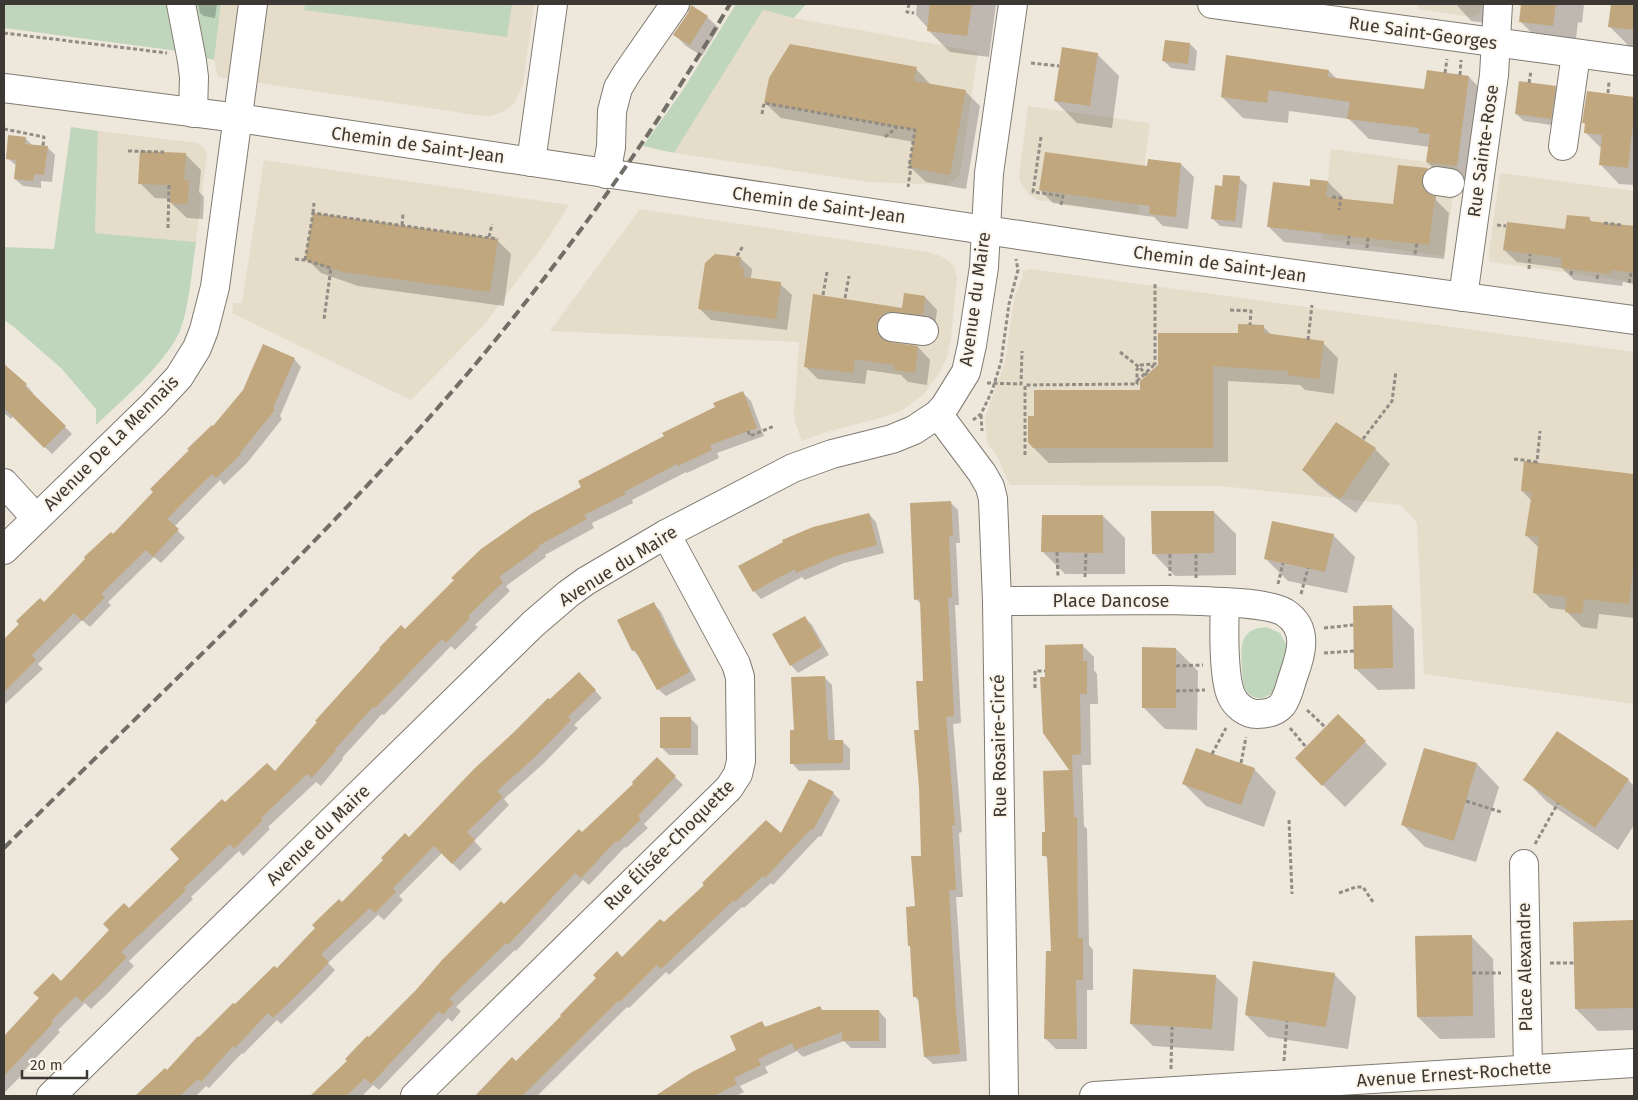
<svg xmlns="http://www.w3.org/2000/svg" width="1638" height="1100" viewBox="0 0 1638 1100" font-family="'Fira Sans',sans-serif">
<rect width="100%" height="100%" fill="#eee7dc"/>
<g fill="#e6dcca">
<polygon points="221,4 534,4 523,85 515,102 508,109 492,116 483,116 218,77 214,60"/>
<polygon points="1418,4 1482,4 1479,13 1472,17 1417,9"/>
<polygon points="763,10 794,18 978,52 960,174 957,178 947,185 869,182 674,153"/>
<polygon points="1028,106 1150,123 1138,214 1038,200 1029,195 1020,182 1019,175"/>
<polygon points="98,131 198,143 204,148 207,153 196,242 95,233"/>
<polygon points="1331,149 1457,166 1445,254 1443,256 1322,239"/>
<polygon points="264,160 569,205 543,246 484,325 411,400 232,313 233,303 242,303"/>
<polygon points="1500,173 1634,191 1634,282 1491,262 1489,260 1489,252"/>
<polygon points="640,209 927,252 941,256 951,263 955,270 957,278 951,338 947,357 941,371 923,395 901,411 880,418 823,433 802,441 795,422 794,414 799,342 550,331"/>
<polygon points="1031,269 1634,352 1634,704 1424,674 1417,523 1401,505 1221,486 1010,485 998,458 987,442 985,417 1005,362 1015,294 1023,277 1023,271"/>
</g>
<g fill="#bfd6bd">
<polygon points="4,4 221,4 214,60 178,51 4,28"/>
<polygon points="305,4 512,4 507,37 304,10"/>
<polygon points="736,4 806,4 794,18 763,10 674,153 643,146 683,90"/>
<path d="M 71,127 L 98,131 L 95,233 L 196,242 C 192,267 189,311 179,333 C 163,366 122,400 96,425 L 96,409 L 62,369 L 14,327 L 4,320 L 4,247 L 54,249 Z"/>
<path d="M 1266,627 L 1280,633 L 1288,648 C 1284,661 1283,678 1276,689 C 1269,699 1255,702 1247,692 C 1242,686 1243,677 1242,670 C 1241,648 1238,629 1266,627 Z"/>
</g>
<g fill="#0003">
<polygon points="198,4 217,4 215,18 204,16 200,13"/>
<polygon points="917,4 996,4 989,57 950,52 928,30 928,28 916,15"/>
<polygon points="1456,4 1499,4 1496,24 1471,21"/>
<polygon points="1522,4 1584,4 1582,23 1578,22 1575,47 1542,43 1520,21"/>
<polygon points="1612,4 1634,4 1634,46 1629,46 1609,26"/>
<polygon points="691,7 707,17 719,28 702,56 686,46 674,34 689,13"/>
<polygon points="1190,44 1197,51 1195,71 1171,68 1164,61"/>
<polygon points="1097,54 1119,76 1112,128 1077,123 1055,101"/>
<polygon points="916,69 931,85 965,91 980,106 966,189 926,182 910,167 914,142 781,118 765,103"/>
<polygon points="1329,71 1337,79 1425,90 1469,77 1489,98 1477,186 1448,183 1427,162 1430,147 1369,139 1349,119 1289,111 1288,123 1243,118 1222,97"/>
<polygon points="1555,87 1563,95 1558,126 1524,121 1516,114"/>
<polygon points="1588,92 1634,98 1634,185 1619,184 1600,164 1602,149 1585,132 1586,125 1583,122"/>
<polygon points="25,138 33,146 47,147 55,155 52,182 41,181 41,188 23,186 15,179 17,166 7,158"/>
<polygon points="185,154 201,170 199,192 204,197 203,219 187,218 171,203 172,199 155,198 140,183"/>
<polygon points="1181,164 1194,177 1188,229 1163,226 1154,217 1053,203 1040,190 1148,167"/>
<polygon points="1399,166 1428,170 1442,184 1436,195 1436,200 1449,213 1444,259 1284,242 1269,227 1311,187 1328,182 1343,197 1342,200 1394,205"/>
<polygon points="1239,178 1247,185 1242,228 1220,226 1213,219 1223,187"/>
<polygon points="1589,218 1593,223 1634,226 1634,284 1623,282 1622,286 1574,280 1562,268 1517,262 1504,250 1566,231"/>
<polygon points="497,240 511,254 504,306 358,286 321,273 307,259"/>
<polygon points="740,258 752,269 751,278 753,280 780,284 792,295 787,330 711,320 700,309"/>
<polygon points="814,295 903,309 925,297 937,310 935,327 888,339 889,344 918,347 930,360 927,385 908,382 901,375 867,370 865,384 818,379 806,367"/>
<polygon points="1263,327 1272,335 1323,343 1338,358 1334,394 1305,390 1300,385 1228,381 1228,462 1049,463 1034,448 1142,392 1159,365 1239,334"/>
<polygon points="294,359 301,367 280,416 282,419 247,463 224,485 220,480 174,527 185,538 161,563 154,557 108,602 111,605 90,627 82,620 38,664 43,669 4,705 4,640 44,604 113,536 213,428"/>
<polygon points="4,366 26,385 33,393 32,394 72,434 52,454 13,416 11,419 4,413"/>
<polygon points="743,393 751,401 764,436 717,453 719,458 687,473 686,472 632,500 633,503 592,523 594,528 545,555 546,557 506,586 510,591 475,625 478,627 455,650 451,646 384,715 382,714 342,758 343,759 321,786 316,782 268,827 270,829 243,856 239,851 191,897 193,899 129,961 134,966 108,993 91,1009 85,1003 58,1030 60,1032 22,1073 23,1074 4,1093 4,1038 61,982 129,910 181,859 225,804 275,773 405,630 582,488"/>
<polygon points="1375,449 1390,464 1356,513 1318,485 1303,470"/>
<polygon points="1525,462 1634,476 1634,618 1599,614 1597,629 1582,627 1566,611 1566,610 1550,608 1534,592 1539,548 1527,536 1532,501 1522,491"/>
<polygon points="950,502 958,510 960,543 956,543 959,605 955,605 961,723 953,724 962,832 959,833 963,897 956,897 967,1061 933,1064 925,1057 920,1002 914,996 912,948 910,946 922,857 920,731 924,682 922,605 916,599"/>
<polygon points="1214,512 1236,534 1236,575 1175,576 1153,553"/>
<polygon points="869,514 876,522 884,553 844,563 805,580 802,577 761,599 754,591"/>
<polygon points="1103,516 1125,538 1125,574 1065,574 1043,552"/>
<polygon points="1333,535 1355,557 1347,593 1288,581 1266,559"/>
<polygon points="654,604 661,612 676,643 696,680 666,696 658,689 640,658 633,650"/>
<polygon points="1391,606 1414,629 1415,689 1378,690 1355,668"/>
<polygon points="804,617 812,625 829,655 798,673 791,665"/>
<polygon points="1083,646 1094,657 1094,670 1097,674 1098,704 1090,704 1091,765 1082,765 1084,826 1087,829 1089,945 1093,950 1093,990 1087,990 1087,1049 1056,1049 1045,1038 1053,952 1049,860 1044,855 1047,833 1072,771 1047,678"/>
<polygon points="1176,649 1198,671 1197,730 1165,729 1143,707"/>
<polygon points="579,674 602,698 574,725 578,728 544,763 504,799 509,805 474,841 482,849 460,871 442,853 399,896 403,900 384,920 378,915 328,963 335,970 318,988 281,1024 277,1020 243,1054 242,1053 209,1088 206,1086 196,1096 141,1096 139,1094 167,1072 235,1006 277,970 342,904"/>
<polygon points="824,677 832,685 835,741 842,741 850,749 850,770 799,771 792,763 795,731"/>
<polygon points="690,718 698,726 698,755 669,755 661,747"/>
<polygon points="1365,742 1387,764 1345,807 1296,758"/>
<polygon points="1425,749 1477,764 1499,787 1476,862 1425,847 1403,825"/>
<polygon points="657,759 683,785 644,824 648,828 626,848 625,847 589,885 583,880 516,951 515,950 456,1007 461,1011 452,1022 448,1018 379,1090 373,1085 362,1096 312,1096 504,906 635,784"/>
<polygon points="1254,769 1276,792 1264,827 1206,806 1184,784"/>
<polygon points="1525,779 1628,780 1634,786 1634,825 1618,850 1547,802"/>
<polygon points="833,793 840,800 821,837 819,836 773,885 771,883 744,908 742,907 669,975 666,972 629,1008 627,1007 537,1096 476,1096 516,1062 622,958 663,924 781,835"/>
<polygon points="1633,922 1634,923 1634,1030 1598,1031 1576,1009"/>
<polygon points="1471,936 1493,959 1495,1038 1440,1039 1418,1017"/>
<polygon points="1334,974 1356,997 1348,1049 1268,1037 1246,1015"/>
<polygon points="1215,976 1238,998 1234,1051 1153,1046 1131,1024"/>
<polygon points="820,1007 823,1011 879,1011 886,1019 886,1048 851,1048 844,1041 803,1057 797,1051 765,1067 768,1073 740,1086 744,1092 736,1096 657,1096 700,1070 737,1050 762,1023 767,1028"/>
</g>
<g fill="#c0a77e">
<polygon points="930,4 972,4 967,36 927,31"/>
<polygon points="1521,4 1556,4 1553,26 1519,22"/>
<polygon points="1611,4 1634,4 1634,30 1608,27"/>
<polygon points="691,5 708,16 690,45 673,35 688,13"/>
<polygon points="1165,40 1190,43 1188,64 1162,61"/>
<polygon points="790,44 917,67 914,81 966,90 950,175 909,167 915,130 764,103 769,78"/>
<polygon points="1062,47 1098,53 1090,106 1054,101"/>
<polygon points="1226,55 1329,70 1328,77 1424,89 1427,70 1469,76 1457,166 1426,162 1430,134 1418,133 1419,128 1347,119 1350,102 1269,90 1267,103 1221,97"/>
<polygon points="1519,81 1556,86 1551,119 1515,114"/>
<polygon points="1587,91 1634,97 1634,115 1628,168 1599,165 1602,135 1584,133 1585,123 1582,123"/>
<polygon points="8,135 26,137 25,144 48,146 44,175 34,174 33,181 14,179 16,160 6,159"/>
<polygon points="140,151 186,153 184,180 189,180 188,204 170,203 171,185 138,184"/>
<polygon points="1045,152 1147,166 1148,159 1181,163 1176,217 1149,214 1150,206 1039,190"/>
<polygon points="1398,165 1428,168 1425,172 1422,179 1422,186 1427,193 1435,196 1429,245 1267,227 1273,182 1310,186 1310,179 1328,181 1326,197 1393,204"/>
<polygon points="1223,175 1240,176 1235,221 1211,219 1215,185 1222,186"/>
<polygon points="313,213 498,239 490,292 343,272 305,260"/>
<polygon points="1567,215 1590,217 1589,221 1634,226 1634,273 1611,270 1610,274 1561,268 1562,258 1503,250 1507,222 1565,229"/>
<polygon points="715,254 741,257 740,266 744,269 743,277 781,282 776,319 698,309 705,263"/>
<polygon points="904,293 925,296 923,315 894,312 886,312 879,318 876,326 878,334 883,340 890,342 918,346 915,373 894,370 895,365 855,359 853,373 804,367 813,294 902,308"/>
<polygon points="1238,324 1264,325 1264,333 1324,341 1319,379 1288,375 1288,371 1213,366 1213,448 1033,448 1028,442 1028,416 1034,416 1034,390 1140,390 1140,381 1158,365 1158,333 1238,333"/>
<polygon points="263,344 295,358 273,408 275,410 240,453 241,454 216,478 212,474 167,519 179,529 153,557 146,550 101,594 105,597 82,621 74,613 32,655 36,660 4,692 4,639 19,624 16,621 40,598 44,602 85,559 84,557 111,532 113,534 153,492 150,489 189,450 187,449 212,425 213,426 243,390"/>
<polygon points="4,364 27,384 25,386 66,426 44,448 4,408"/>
<polygon points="743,391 757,428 710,445 712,450 678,466 677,464 624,492 626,494 584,515 587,519 538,546 539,548 499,577 503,582 468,616 470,618 446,643 442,639 375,708 373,707 335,749 336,750 312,778 307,774 261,818 263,820 234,849 230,844 184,888 186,890 176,900 121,952 127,957 100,985 82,1002 76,996 51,1021 53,1023 4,1076 4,1036 39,998 33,993 53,973 61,981 109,930 103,924 124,903 129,908 179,859 170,849 222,799 225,802 267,763 275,771 317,722 315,721 380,649 379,648 401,625 405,629 454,580 451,578 481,549 531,514 581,487 578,481 664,436 662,433 715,407 713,403"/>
<polygon points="1336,422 1376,448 1340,499 1302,470"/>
<polygon points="1524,461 1634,474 1634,559 1629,604 1584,599 1582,614 1565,612 1567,597 1533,593 1539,537 1525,536 1532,492 1521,491"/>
<polygon points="951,501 953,536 949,536 952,597 948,598 954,716 946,717 955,825 952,825 956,890 949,890 956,1011 960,1054 924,1057 918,997 913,997 910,946 908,946 906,907 915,906 911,856 921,856 919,788 914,730 919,730 916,681 923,681 920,599 914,600 910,503"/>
<polygon points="1151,511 1214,511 1214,553 1152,554"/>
<polygon points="869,513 877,545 836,556 796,573 795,569 753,592 738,566 783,542 782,540 813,527"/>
<polygon points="1042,515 1103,515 1103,553 1041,552"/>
<polygon points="1272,521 1334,534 1325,572 1264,559"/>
<polygon points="654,602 669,634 690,672 657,690 635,650 632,651 617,620"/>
<polygon points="1392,605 1393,668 1354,669 1353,606"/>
<polygon points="805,616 822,647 790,666 772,634"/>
<polygon points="1083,644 1083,661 1087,661 1087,694 1080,694 1081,754 1072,755 1074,817 1077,817 1078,938 1083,938 1083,980 1076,980 1077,1039 1044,1039 1046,951 1051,951 1047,856 1042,856 1042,832 1045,832 1043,771 1069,770 1043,733 1040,677 1045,677 1045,645"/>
<polygon points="1142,647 1176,648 1176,708 1142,708"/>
<polygon points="579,672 596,690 568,717 571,720 536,756 497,791 503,797 467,832 475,840 452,864 434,846 393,888 396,892 375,913 370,908 321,954 329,962 311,981 273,1018 268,1013 235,1048 233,1046 201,1082 198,1079 180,1096 135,1096 165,1068 167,1070 198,1036 199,1037 233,1003 235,1004 274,966 277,968 315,928 312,925 339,899 342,902 383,860 381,858 405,833 409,837 474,769 513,733 548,698 550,699"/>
<polygon points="825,676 828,740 843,740 843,763 790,764 790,730 794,730 791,677"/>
<polygon points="1338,714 1366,741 1322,786 1295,758"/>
<rect x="660" y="717" width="31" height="31"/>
<polygon points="1557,731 1629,779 1595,828 1523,780"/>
<polygon points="1196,748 1255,768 1241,805 1182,784"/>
<polygon points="1424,748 1477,763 1454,841 1401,825"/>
<polygon points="657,757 676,776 638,816 641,819 618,842 616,841 581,878 575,873 508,945 506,943 449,999 454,1003 443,1015 439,1011 371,1084 365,1078 346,1096 310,1096 347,1061 345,1059 367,1036 369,1037 416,990 442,960 501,901 504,904 579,829 582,832 633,784 632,782"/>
<polygon points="809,779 834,792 813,830 811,829 765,878 763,876 735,902 734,900 661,969 657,965 620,1002 619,1000 522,1096 475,1096 512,1057 516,1061 561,1016 560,1015 596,978 593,975 617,951 622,957 660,919 664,922 704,885 702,883 766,820 781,833"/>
<polygon points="1633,920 1634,1008 1575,1009 1573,922"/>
<polygon points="1472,935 1473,1016 1417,1017 1415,936"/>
<polygon points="1253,961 1335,973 1326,1027 1245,1015"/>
<polygon points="1133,969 1216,975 1212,1029 1130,1024"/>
<polygon points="820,1006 822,1010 879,1010 879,1041 842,1041 842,1032 795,1050 792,1043 758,1059 761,1065 734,1078 737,1084 714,1096 655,1096 692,1072 736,1050 730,1036 762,1021 765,1027"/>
</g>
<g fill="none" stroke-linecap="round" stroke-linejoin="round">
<defs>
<g id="minor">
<polyline points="181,4 192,61 194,77 193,113"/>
<polyline points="1212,4 1634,61"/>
<polyline points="1563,146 1576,54"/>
<polyline points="531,162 553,4"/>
<polyline points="606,174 611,147 612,111 618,88 627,73 675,4"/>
<polyline points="1437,181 1450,183"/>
<polyline points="1463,297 1494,75 1498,4"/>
<polyline points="892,327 924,331"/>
<polyline points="938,414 982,473 990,487 993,499 997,601 1004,1096"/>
<polyline points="4,483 36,518"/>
<polyline points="4,550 154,404 179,377 197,348 204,330 215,287 253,4"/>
<path d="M 997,601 L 1170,600 C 1194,601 1265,601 1284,612 C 1310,628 1301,654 1293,677 C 1290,686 1288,697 1282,705 C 1276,712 1266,714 1257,714 C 1246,714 1235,705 1231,695 C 1223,676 1224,624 1225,603"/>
<polyline points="1524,864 1528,1069"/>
<polyline points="51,1096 533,624 568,594 586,581 666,534 793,468 832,454 892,439 914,430 938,414 945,406 966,372 972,345 984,267 989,173 1013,4"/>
<polyline points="415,1096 729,788 738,774 741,761 740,677 736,664 666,534"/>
<polyline points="1094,1096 1634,1063"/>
</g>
<polyline id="major" points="4,88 238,118 1126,251 1634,320"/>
</defs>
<use href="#minor" stroke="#817b71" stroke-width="30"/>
<use href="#major" stroke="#817b71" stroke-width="30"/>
<g stroke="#918c84" stroke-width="3" stroke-dasharray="4 2.5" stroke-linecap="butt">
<polyline points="909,4 907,12 914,13"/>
<polyline points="4,33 167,53"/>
<polyline points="1031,63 1059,66"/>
<polyline points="1445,73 1447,59"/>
<polyline points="1460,75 1461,60"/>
<polyline points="1529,83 1531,71"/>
<polyline points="1608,93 1609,82"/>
<polyline points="762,114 764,103 915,130 909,167 911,167 908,187"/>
<polyline points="4,129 44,137 43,146"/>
<polyline points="885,137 897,127"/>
<polyline points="1041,137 1033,192 1063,196 1061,205"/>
<polyline points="128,151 164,152"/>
<polyline points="1332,197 1341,198 1339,210"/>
<polyline points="313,213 314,203"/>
<polyline points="1604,223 1621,225"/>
<polyline points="402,225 403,214"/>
<polyline points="1497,225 1506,226"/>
<polyline points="168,228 169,185"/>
<polyline points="489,237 492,224"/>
<polyline points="1348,245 1349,236"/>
<polyline points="1367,248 1368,238"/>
<polyline points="1415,254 1417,243"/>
<polyline points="737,256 743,246"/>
<polyline points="295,259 305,260 331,268 324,319"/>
<polyline points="305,260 313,213 498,239"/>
<polyline points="1529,269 1530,254"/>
<polyline points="1571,275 1572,269"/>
<polyline points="1597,279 1598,273"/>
<polyline points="1629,283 1631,273"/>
<polyline points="823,295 827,272"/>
<polyline points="845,298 849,276"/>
<polyline points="1230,310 1251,311 1250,325"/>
<polyline points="1308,340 1312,305"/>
<polyline points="1120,352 1139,367 1147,375"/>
<polyline points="1137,381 1154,365"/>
<polyline points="987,383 1021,384 1022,351"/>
<polyline points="981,415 982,431"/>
<polyline points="973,420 981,414 992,391 1001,362 1009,304 1018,270 1016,259"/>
<polyline points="748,431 750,436 774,426"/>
<polyline points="1363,439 1392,401 1396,371"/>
<polyline points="1025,455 1025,385 1137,384 1137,369 1141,365 1155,364 1155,284"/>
<polyline points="1514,459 1537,462 1540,431"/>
<polyline points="1057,552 1058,577"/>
<polyline points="1170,554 1170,576"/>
<polyline points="1085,577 1086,552"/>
<polyline points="1196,578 1196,554"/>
<polyline points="1278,584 1283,563"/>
<polyline points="1301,594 1308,568"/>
<polyline points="1324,628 1353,625"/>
<polyline points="1324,653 1354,651"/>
<polyline points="1176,666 1203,665"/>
<polyline points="1035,688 1035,671 1045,671"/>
<polyline points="1176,691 1205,690"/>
<polyline points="1307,710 1325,727"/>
<polyline points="1290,728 1306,747"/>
<polyline points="1212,754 1226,728"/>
<polyline points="1241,763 1246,737"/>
<polyline points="1466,801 1501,812"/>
<polyline points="1289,820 1292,894"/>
<polyline points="1535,844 1558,803"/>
<polyline points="1339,893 1356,887 1363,887 1373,902"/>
<polyline points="1550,963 1574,963"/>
<polyline points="1472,973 1501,973"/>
<polyline points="1284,1061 1287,1021"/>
<polyline points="1171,1069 1172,1027"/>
</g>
<use href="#minor" stroke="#fff" stroke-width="28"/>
<use href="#major" stroke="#fff" stroke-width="28"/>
<path stroke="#716d67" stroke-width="4" stroke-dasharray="10 5" stroke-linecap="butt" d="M 4,848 C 163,690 329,537 474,366 C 568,253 656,130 730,4"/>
</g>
<g text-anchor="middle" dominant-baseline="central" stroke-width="4" stroke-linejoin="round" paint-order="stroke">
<g font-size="18" fill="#3c3935" stroke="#fbf4e9">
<text transform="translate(1423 33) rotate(8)">Rue Saint-Georges</text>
<text transform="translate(418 145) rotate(8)">Chemin de Saint-Jean</text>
<text transform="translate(1483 151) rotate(-82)">Rue Sainte-Rose</text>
<text transform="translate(819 205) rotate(8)">Chemin de Saint-Jean</text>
<text transform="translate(1220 264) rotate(8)">Chemin de Saint-Jean</text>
<text transform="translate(975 299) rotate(-82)">Avenue du Maire</text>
<text transform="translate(111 443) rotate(-45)">Avenue De La Mennais</text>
<text transform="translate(618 566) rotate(-32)">Avenue du Maire</text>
<text x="1111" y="601">Place Dancose</text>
<text transform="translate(999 746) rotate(-91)">Rue Rosaire-Circé</text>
<text transform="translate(318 835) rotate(-44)">Avenue du Maire</text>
<text transform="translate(669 845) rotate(-45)">Rue Élisée-Choquette</text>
<text transform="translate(1525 967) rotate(-91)">Place Alexandre</text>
<text transform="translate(1454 1074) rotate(-4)">Avenue Ernest-Rochette</text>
</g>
</g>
<rect width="1638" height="1100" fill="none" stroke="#3c3935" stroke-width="10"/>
<path d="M22 1070v8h65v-8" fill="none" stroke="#3c3935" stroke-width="2.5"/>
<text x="30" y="1070" font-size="15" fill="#3c3935" stroke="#fbf4e9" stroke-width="4" paint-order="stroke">20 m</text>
</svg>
